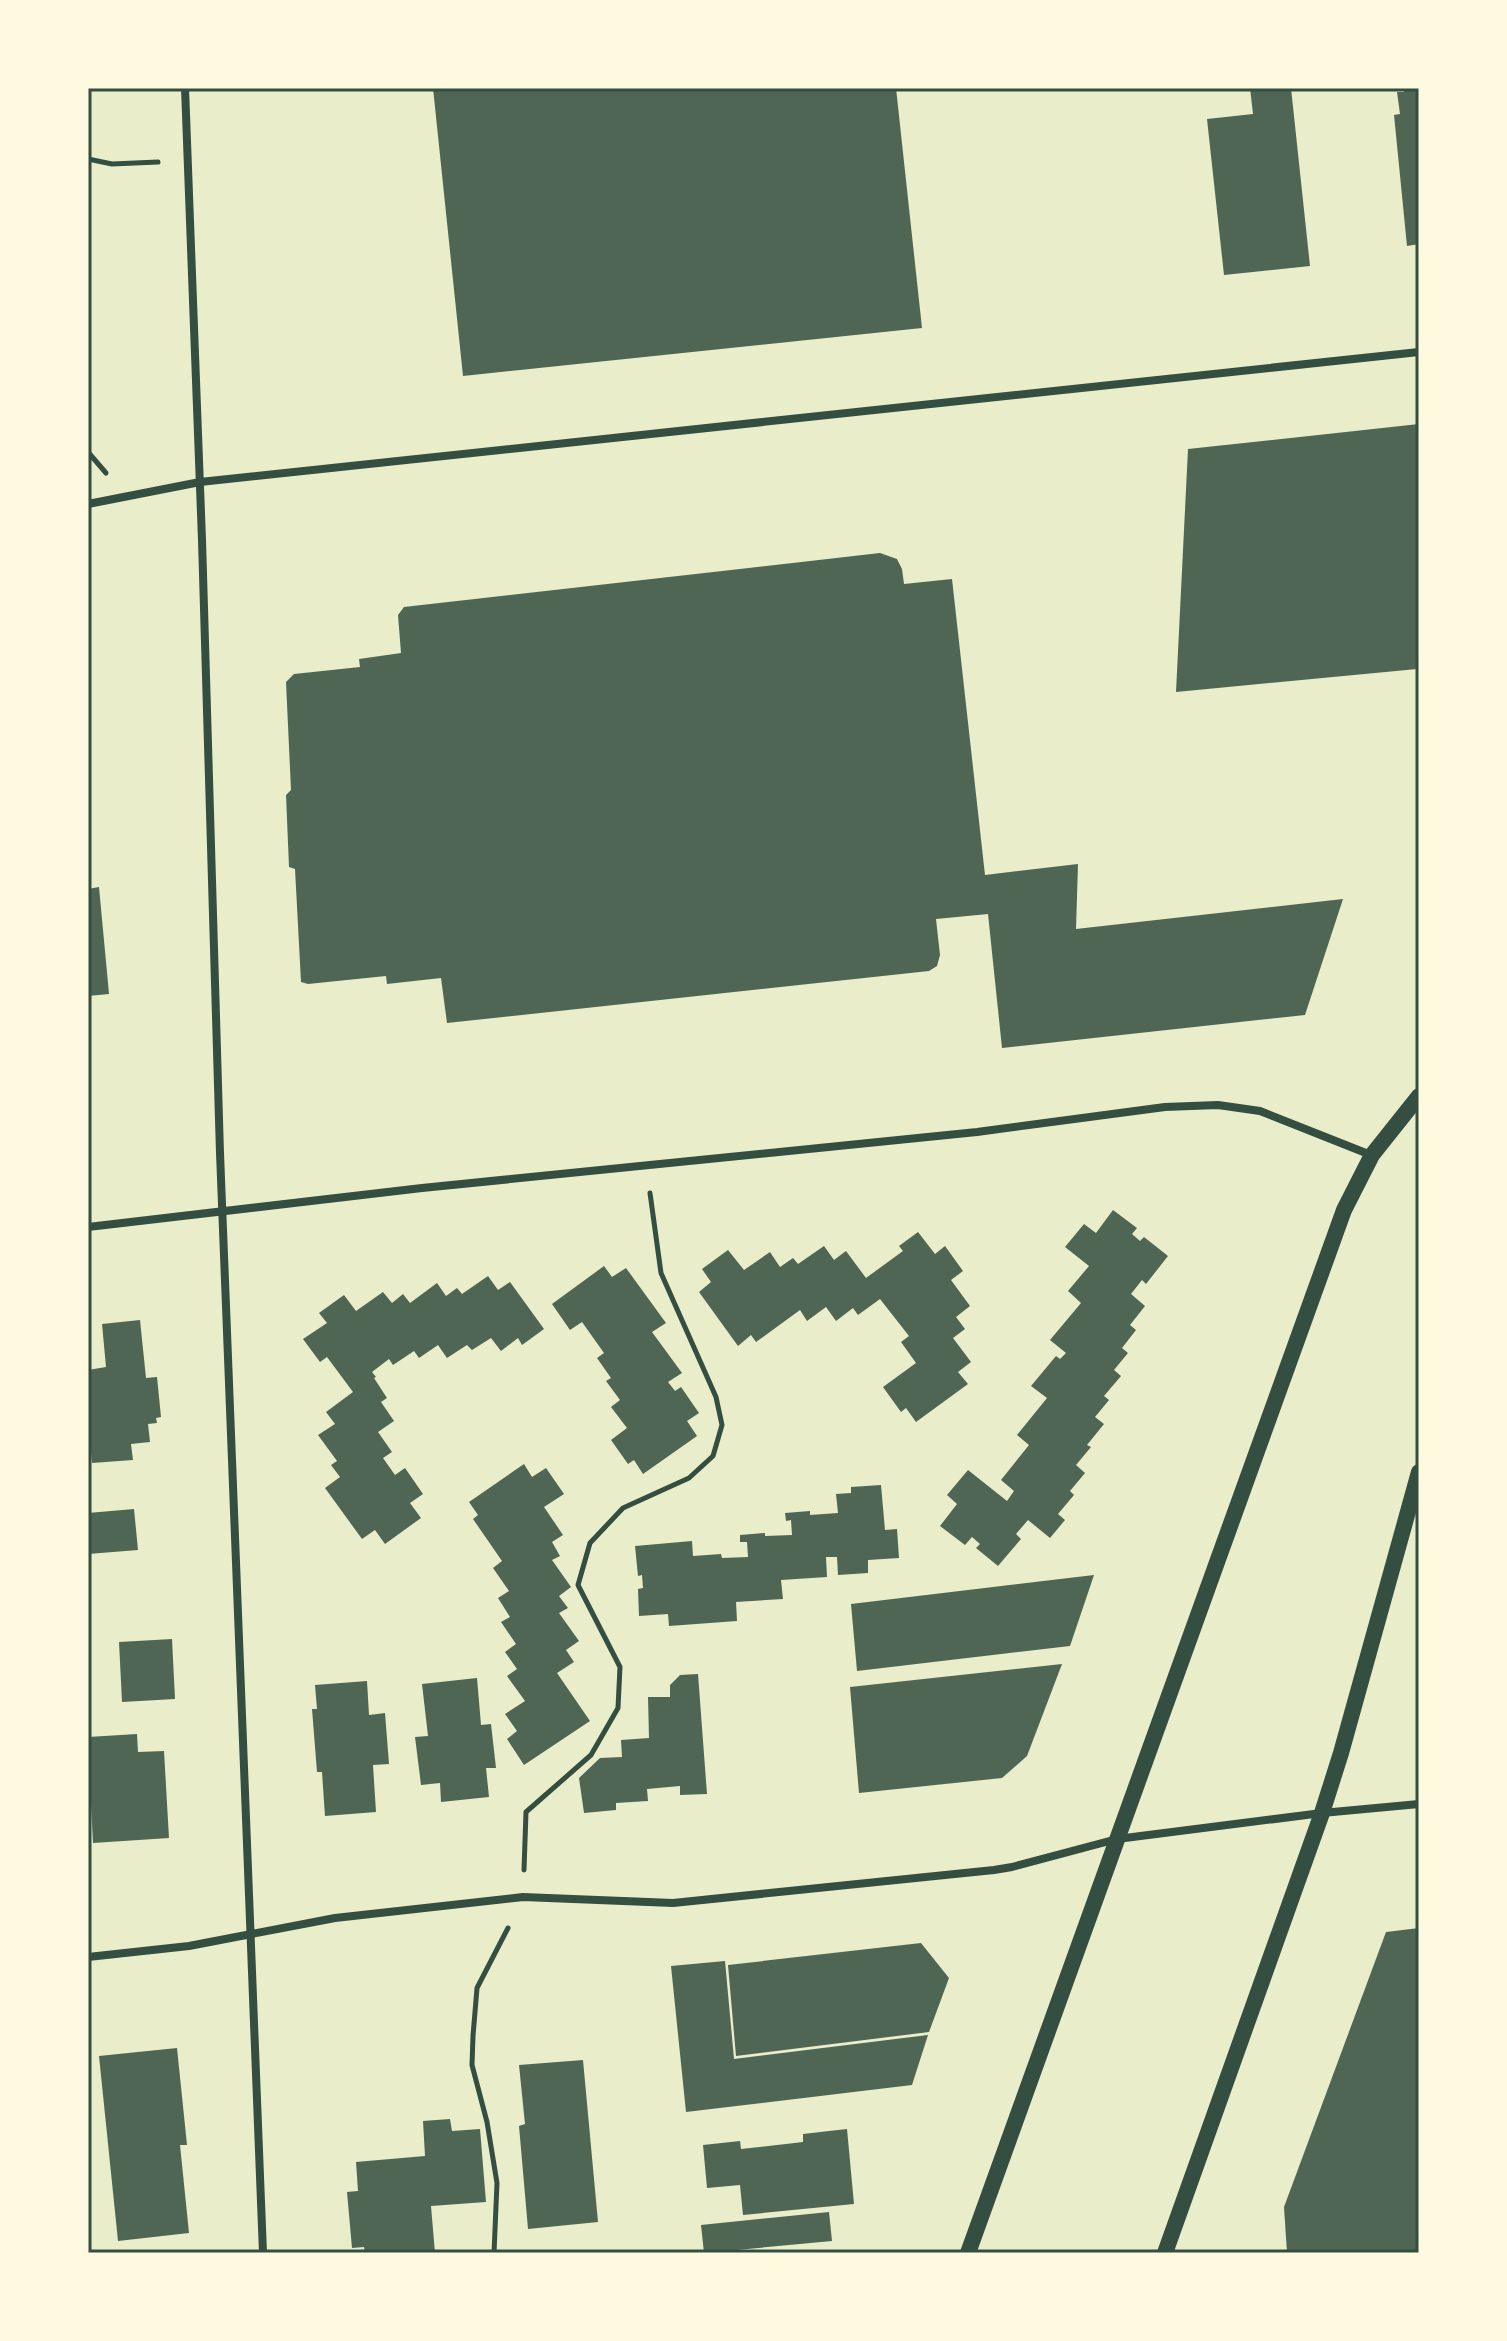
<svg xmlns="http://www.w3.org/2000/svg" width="1507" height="2341" viewBox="0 0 1507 2341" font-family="Karla,sans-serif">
<rect width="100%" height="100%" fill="#e9edc9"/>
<g fill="#4f6655">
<polygon points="433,88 896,88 922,328 463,376"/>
<polygon points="1250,88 1291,88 1310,266 1224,275 1207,119 1253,114"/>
<polygon points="1404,88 1419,88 1419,244 1407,246 1394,115 1400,114 1397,92 1404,92"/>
<polygon points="1419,424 1419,663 1417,669 1176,692 1188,449"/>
<polygon points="880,553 897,559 902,569 904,584 952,579 985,875 1078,864 1076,929 1343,899 1305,1015 1002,1048 988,914 936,919 940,955 937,966 929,971 447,1023 441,978 387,984 386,976 308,984 301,982 295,869 289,867 286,795 291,790 286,682 294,674 360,667 359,659 401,653 398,615 404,607"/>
<polygon points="99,887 109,994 88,996 88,889"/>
<polygon points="1113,1210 1137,1228 1132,1234 1140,1241 1144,1237 1168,1256 1146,1284 1142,1280 1131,1294 1145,1306 1130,1325 1136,1330 1122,1348 1128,1353 1114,1370 1121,1376 1104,1396 1109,1400 1095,1417 1104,1424 1087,1445 1091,1447 1076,1465 1085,1473 1070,1491 1074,1495 1058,1514 1065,1520 1050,1538 1028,1520 1016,1534 1021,1539 998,1566 976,1548 980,1544 972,1537 965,1545 940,1526 957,1504 947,1495 968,1470 1007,1501 1014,1491 1001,1480 1029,1445 1017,1435 1047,1398 1031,1386 1056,1356 1060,1359 1066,1353 1050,1340 1081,1303 1068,1291 1089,1266 1065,1247 1084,1224 1096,1233"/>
<polygon points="918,1232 935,1254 945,1246 963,1271 951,1280 970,1306 956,1317 965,1329 953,1338 971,1362 958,1372 968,1384 916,1422 906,1408 901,1412 883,1387 916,1363 901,1342 909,1336 880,1299 858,1315 853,1308 836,1321 826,1307 807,1321 800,1310 756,1342 751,1335 738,1346 699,1292 711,1282 702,1269 728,1250 744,1270 770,1252 780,1267 793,1258 798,1264 824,1246 834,1260 846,1251 866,1278 903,1251 899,1246"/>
<polygon points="604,1266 612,1277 626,1268 666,1323 652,1332 682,1373 668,1382 675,1391 681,1387 699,1413 687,1421 697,1436 643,1474 634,1460 628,1464 611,1440 627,1428 611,1407 620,1400 606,1381 611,1378 597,1358 604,1353 582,1322 570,1330 552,1304"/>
<polygon points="488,1276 498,1290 510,1282 544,1329 522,1345 518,1338 501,1351 491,1338 472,1350 467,1345 447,1358 438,1345 419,1358 414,1351 393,1365 389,1359 372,1372 376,1377 374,1378 387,1398 381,1402 394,1421 378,1432 392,1452 383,1458 395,1475 405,1468 423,1494 410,1503 421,1518 385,1544 375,1530 362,1539 325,1488 340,1477 331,1465 337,1461 318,1435 335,1424 326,1412 353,1392 327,1357 320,1362 303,1339 327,1323 319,1313 344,1295 356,1311 383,1292 392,1303 403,1294 410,1303 437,1283 446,1296 457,1288 462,1294"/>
<polygon points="140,1320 146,1378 157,1377 161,1417 156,1418 157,1423 148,1424 150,1442 131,1444 133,1460 92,1463 88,1422 88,1370 106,1367 102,1324"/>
<polygon points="524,1464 532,1477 546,1468 564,1494 544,1507 563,1535 552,1542 560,1556 552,1560 571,1587 559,1596 568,1608 559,1613 579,1641 566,1650 574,1662 557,1673 590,1721 524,1765 507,1739 517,1731 505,1714 525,1701 507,1676 517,1669 505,1652 516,1644 501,1622 510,1617 498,1598 509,1591 493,1568 502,1561 473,1519 478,1515 469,1502"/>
<polygon points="881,1485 885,1530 897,1529 899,1558 868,1560 868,1573 838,1575 837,1557 826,1557 827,1577 781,1580 783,1599 736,1602 737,1621 669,1626 668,1614 639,1616 638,1589 643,1588 642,1575 638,1576 635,1546 692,1541 693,1556 721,1554 722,1558 748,1557 747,1542 740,1542 740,1535 765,1533 765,1536 792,1535 791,1520 786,1521 785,1513 810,1511 810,1515 838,1513 836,1494 851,1493 851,1487"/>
<polygon points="134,1509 138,1550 88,1554 88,1513"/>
<polygon points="1094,1575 1070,1646 857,1671 851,1604"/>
<polygon points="172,1639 175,1699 122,1702 119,1642"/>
<polygon points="1062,1664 1027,1756 1002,1778 859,1793 850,1687"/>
<polygon points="698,1674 707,1794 680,1795 680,1786 647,1789 648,1801 616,1803 616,1810 584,1813 579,1778 600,1758 622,1757 621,1740 649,1738 648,1697 670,1697 670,1685 680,1675"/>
<polygon points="477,1678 481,1725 491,1724 496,1768 486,1768 489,1797 441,1802 440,1783 421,1785 415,1737 428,1736 422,1684"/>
<polygon points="367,1681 369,1715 385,1713 389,1764 373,1765 376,1812 325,1816 322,1772 317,1772 312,1709 317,1709 315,1685"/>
<polygon points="137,1734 138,1752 164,1751 169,1838 93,1843 91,1804 88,1804 88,1737"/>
<polygon points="1419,1928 1419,2253 1287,2253 1284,2207 1386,1932"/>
<polygon points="921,1943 949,1978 929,2032 736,2056 728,1965"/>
<polygon points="725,1961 734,2059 928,2035 912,2085 686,2112 671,1966"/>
<polygon points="177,2048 187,2145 180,2145 189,2233 118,2241 99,2056"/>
<polygon points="583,2060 598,2222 528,2229 519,2126 525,2124 519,2065"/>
<polygon points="450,2119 452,2131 480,2129 486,2202 431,2206 435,2253 365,2253 364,2247 352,2248 347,2192 358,2191 356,2162 425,2156 423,2121"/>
<polygon points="847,2129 854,2204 743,2215 740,2185 707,2188 703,2145 740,2141 741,2149 803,2142 803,2134"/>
<polygon points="829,2212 832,2241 704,2253 701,2225"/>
</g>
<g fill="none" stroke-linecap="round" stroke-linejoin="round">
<g stroke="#344e41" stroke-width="5">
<polyline points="88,159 112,164 158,162"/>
<polyline points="88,452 106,473"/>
<polyline points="524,1870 526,1812 591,1755 618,1708 620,1667 578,1585 590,1543 623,1508 689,1478 713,1456 722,1425 716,1397 661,1273 650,1193"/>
<polyline points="494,2253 497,2183 487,2122 472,2065 473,2036 477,1988 508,1928"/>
</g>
<g stroke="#344e41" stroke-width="8">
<polyline points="185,88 202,540 220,1153 263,2253"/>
<polyline points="88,504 200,482 1419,352"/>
<polyline points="88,1227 422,1188 977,1132 1165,1107 1218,1105 1260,1111 1371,1155"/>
<polyline points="88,1957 189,1946 335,1918 523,1897 673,1903 994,1870 1012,1867 1117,1839 1322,1813 1419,1804"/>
</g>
<g stroke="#344e41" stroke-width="16">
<polyline points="968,2253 1344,1210 1372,1155 1419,1096"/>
<polyline points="1165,2253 1322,1813 1341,1753 1419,1472"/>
</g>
</g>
<rect width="1507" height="2341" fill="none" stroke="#fefae0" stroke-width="180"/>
<rect x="90" y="90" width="1327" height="2161" fill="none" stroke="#344e41" stroke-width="3"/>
</svg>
